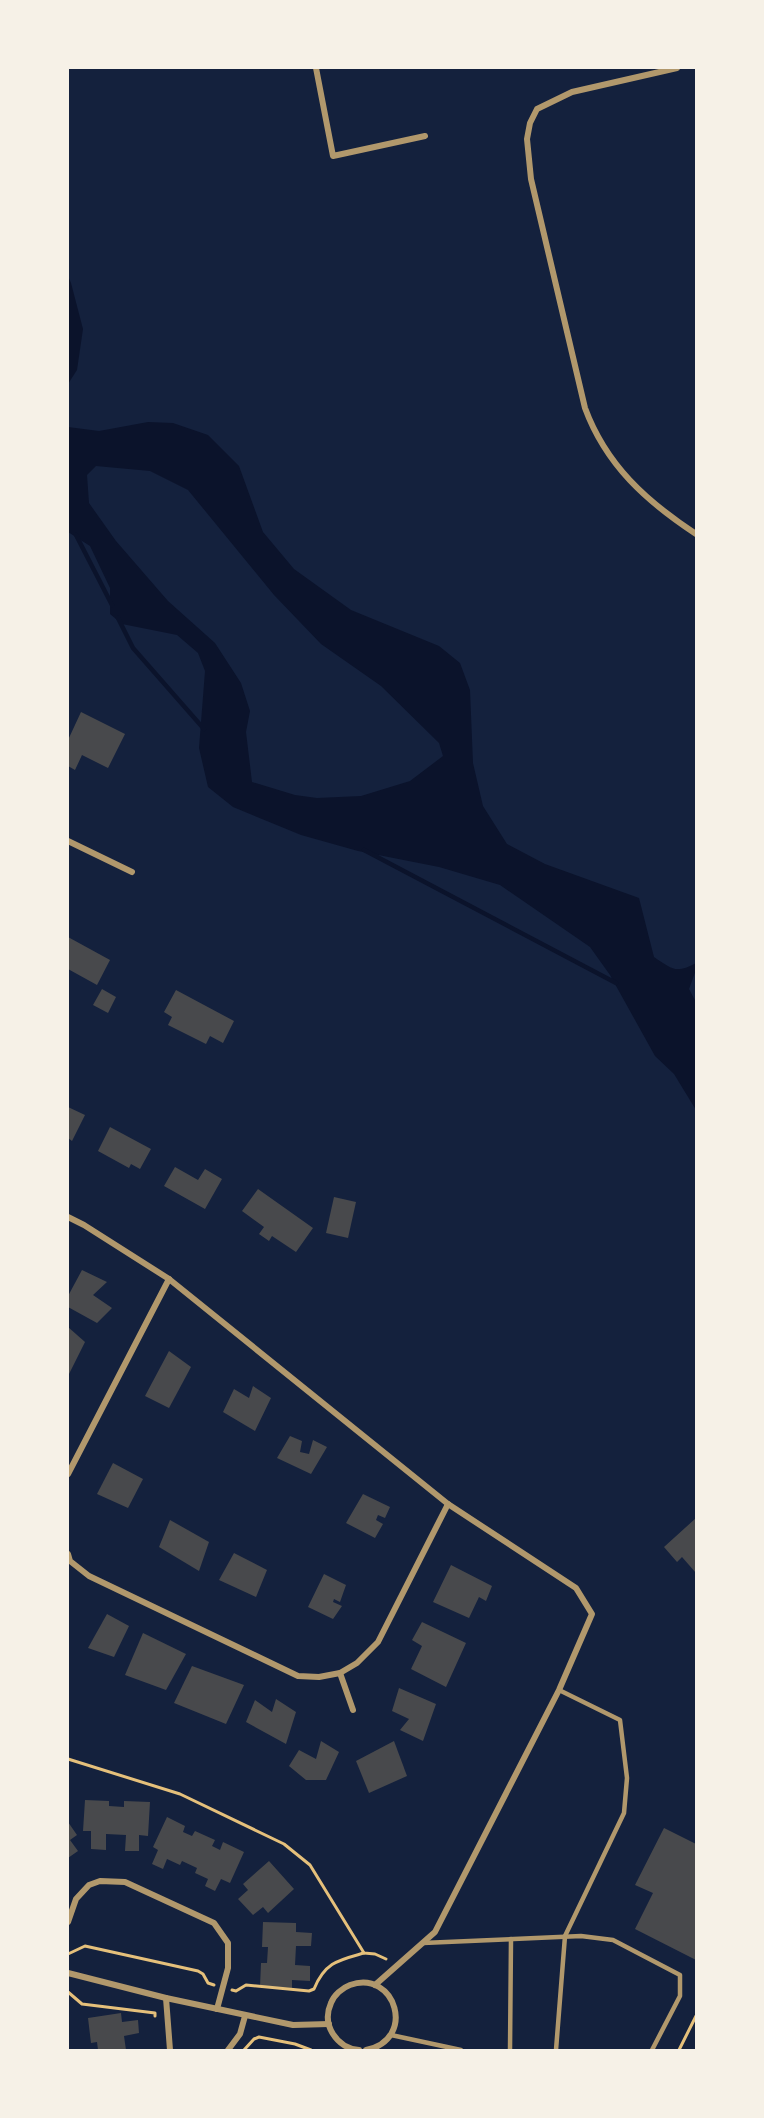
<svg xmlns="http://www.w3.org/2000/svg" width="764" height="2118" viewBox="0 0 764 2118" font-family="'Source Serif 4',serif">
<rect width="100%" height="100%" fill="#14213d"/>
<g fill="#0b132b" fill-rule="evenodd">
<polygon points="68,276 71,283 83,329 77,370 68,384"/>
<path d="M 148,422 L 173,423 L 208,435 L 239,466 L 263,532 L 294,569 L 351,610 L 439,646 L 460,663 L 470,690 L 473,763 L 483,806 L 507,844 L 545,864 L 639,898 L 654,957 C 672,969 676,974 696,963 L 696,970 L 689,989 L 696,1002 L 696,1110 L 674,1074 L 655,1056 L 610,975 L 590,947 L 500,885 L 439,867 L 358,851 L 301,835 L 233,807 L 208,787 L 199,748 L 205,671 L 198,653 L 177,635 L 122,624 L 110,614 L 110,588 L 90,546 L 68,532 L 68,427 L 99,431 ZM 96,466 L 150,471 L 188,490 L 274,595 L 321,644 L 381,686 L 439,743 L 443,756 L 410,781 L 361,796 L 317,798 L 295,795 L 252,782 L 246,732 L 250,711 L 241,683 L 215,643 L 168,601 L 116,541 L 89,503 L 87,475 Z"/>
</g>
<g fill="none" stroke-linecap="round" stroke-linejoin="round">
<g stroke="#0b132b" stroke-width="4.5">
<polyline points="76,535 112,605"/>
<polyline points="118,618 133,648 204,729"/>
<polyline points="364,850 616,983"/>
</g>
</g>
<g fill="#48494c">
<polygon points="81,712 125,734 108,768 82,755 75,770 68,766 68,740"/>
<polygon points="68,937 110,960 97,985 68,969"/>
<polygon points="102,989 116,997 108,1013 93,1005"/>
<polygon points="176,990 234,1021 223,1043 210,1036 206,1044 168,1025 172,1017 164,1012"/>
<polygon points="68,1107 85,1115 72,1141 68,1138"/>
<polygon points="110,1127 151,1149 140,1169 131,1164 129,1168 98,1151"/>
<polygon points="175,1167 198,1180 205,1169 222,1179 205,1209 164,1186"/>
<polygon points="258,1189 313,1228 296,1252 272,1236 269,1241 259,1234 264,1227 242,1211"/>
<polygon points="334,1197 356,1202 348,1238 326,1233"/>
<polygon points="82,1270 107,1282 93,1295 112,1308 97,1323 68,1307 68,1296"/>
<polygon points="68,1327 85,1342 68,1376"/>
<polygon points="169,1351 191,1367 169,1408 145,1396"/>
<polygon points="253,1386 271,1398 255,1431 223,1412 234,1389 249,1398"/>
<polygon points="290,1436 302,1441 300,1452 309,1454 313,1440 327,1447 311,1474 277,1458"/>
<polygon points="113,1463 143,1479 128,1508 97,1494"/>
<polygon points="363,1494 390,1507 385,1518 378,1515 376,1520 383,1524 375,1538 346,1523"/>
<polygon points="696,1518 696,1573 682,1557 677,1562 664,1547"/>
<polygon points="170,1520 209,1542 199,1571 159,1547"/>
<polygon points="234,1553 267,1570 256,1597 219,1580"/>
<polygon points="451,1565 492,1586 486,1601 479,1597 469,1618 433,1602"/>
<polygon points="324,1574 346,1585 340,1602 334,1599 333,1602 342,1606 333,1619 308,1607"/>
<polygon points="107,1614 129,1626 114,1657 88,1648"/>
<polygon points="422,1622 466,1643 446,1687 411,1669 422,1646 412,1640"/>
<polygon points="143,1633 186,1654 166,1690 125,1675"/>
<polygon points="192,1666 244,1685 226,1724 174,1703"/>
<polygon points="399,1688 436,1704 423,1741 400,1730 409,1719 392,1711"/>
<polygon points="276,1699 296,1712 286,1744 246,1722 255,1700 272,1712"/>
<polygon points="321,1741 339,1752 326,1780 306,1780 289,1766 299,1750 316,1759"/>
<polygon points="394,1741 407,1776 369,1793 356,1761"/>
<polygon points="85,1800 109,1801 109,1806 124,1807 124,1801 150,1802 148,1836 139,1835 139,1851 125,1851 126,1835 106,1834 106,1850 91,1849 91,1831 83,1831"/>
<polygon points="167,1817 185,1826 183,1832 192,1836 195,1831 215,1840 212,1846 220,1850 223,1842 244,1852 230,1883 221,1879 215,1891 205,1886 208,1879 195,1873 197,1868 182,1861 180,1865 167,1859 163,1869 152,1864 158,1850 153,1847"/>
<polygon points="68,1822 77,1835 70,1840 78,1851 68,1858"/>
<polygon points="664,1828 696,1844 696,1960 635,1929 653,1893 635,1885"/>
<polygon points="269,1861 294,1889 268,1913 263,1907 253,1915 238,1899 248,1890 243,1884"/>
<polygon points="263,1922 296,1923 296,1932 312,1933 311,1946 296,1946 295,1965 310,1966 310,1981 292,1980 292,1988 260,1987 261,1963 267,1963 268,1947 262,1947"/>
<polygon points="121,2013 122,2022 138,2020 139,2033 124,2036 126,2050 98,2050 97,2042 91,2043 88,2018"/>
</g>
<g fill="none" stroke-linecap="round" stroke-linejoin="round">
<g stroke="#e5c07b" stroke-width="3">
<polyline points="68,1759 180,1794 284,1844 310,1865 364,1953 375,1954 386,1959"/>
<polyline points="68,1954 85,1946 198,1971 203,1974 208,1983 214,1985"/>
<path d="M 232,1990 L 236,1991 L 246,1985 L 309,1991 L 314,1989 C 325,1962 339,1960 364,1953"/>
<polyline points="68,1992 82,2004 155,2013 155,2016"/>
<polyline points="244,2050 254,2039 259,2037 295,2044 311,2050"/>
<polyline points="679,2050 696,2016"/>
</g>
<g stroke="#b1986c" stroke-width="4.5">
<polyline points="423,1943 581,1936 613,1940 680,1975 680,1996 652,2050"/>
<polyline points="391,2035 461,2050"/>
<polyline points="510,2050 511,1939"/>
<polyline points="556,2050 565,1936 624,1813 627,1778 620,1720 559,1690"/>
</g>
<g stroke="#b1986c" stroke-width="6">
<polyline points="316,68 333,156 425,136"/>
<path d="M 677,68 L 572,92 L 537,109 L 530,123 L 527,139 L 531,179 L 585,408 C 606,465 646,501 696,534"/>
<polyline points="68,841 132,872"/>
<polyline points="68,1217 84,1225 169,1279 448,1504 576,1588 592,1614 559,1690 435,1932 375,1985"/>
<polyline points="68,1474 169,1279"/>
<polyline points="68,1554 70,1561 89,1576 298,1676 319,1677 340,1673 357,1663 378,1642 448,1504"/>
<polyline points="340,1673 353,1710"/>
<polyline points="68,1922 76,1899 89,1885 100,1881 125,1882 214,1923 228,1943 228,1968 217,2009"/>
<polyline points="68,1973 166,1998 293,2025 329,2024"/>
<polyline points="166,1998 170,2050"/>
<polyline points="228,2050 240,2034 245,2016"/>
<path d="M 359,2050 C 337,2048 321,2025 331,2003 C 334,1995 342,1988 350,1985 C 396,1969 417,2040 366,2050"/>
</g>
</g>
<rect width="764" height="2118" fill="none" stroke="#f6f1e7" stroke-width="138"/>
</svg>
